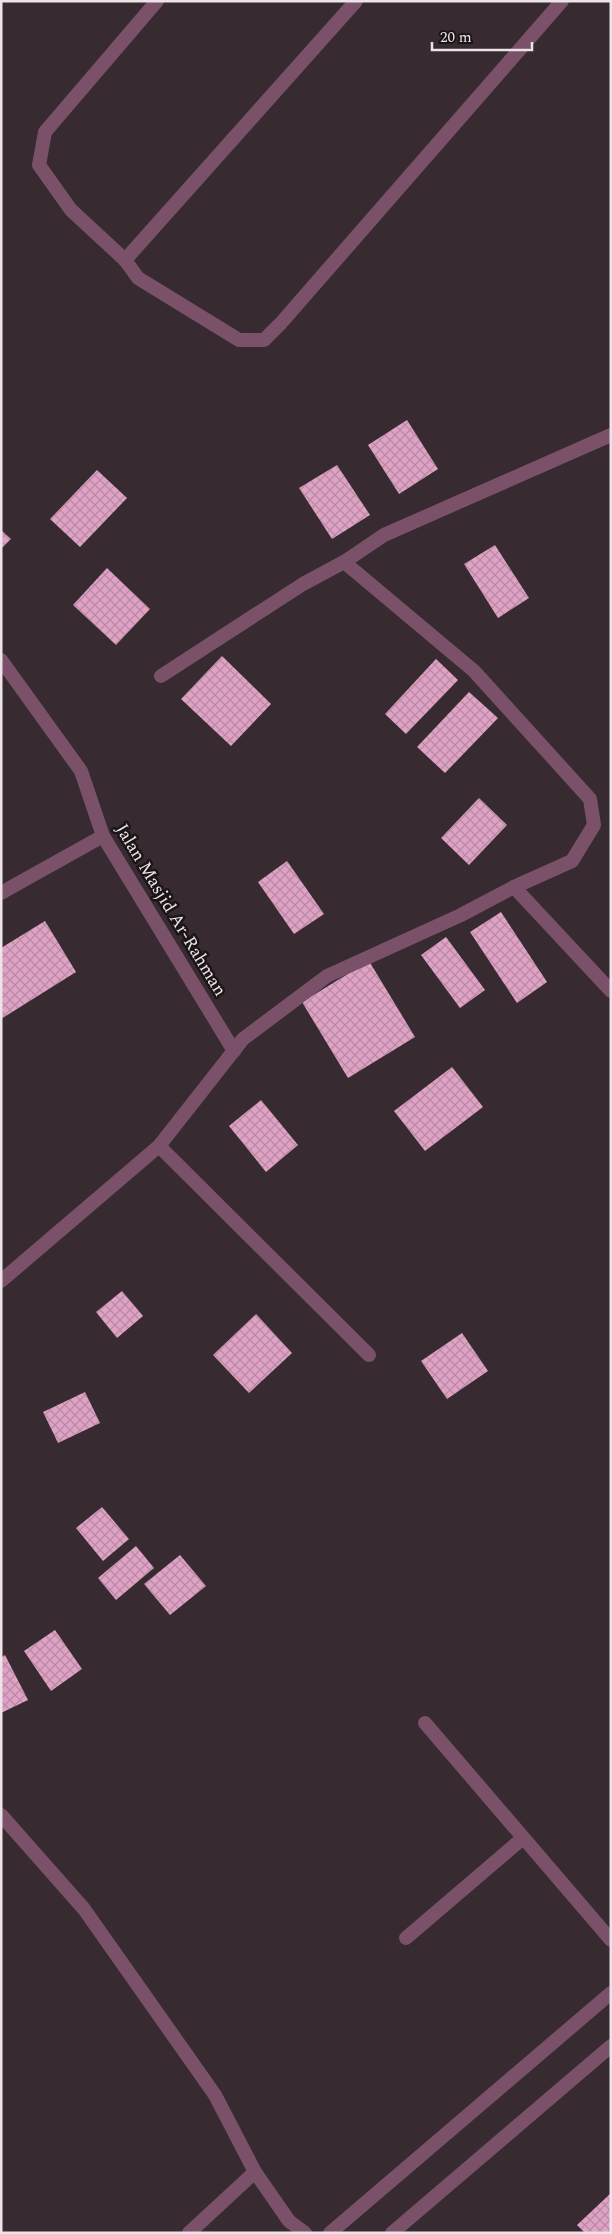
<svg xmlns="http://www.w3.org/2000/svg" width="612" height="2234" viewBox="0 0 612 2234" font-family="Spectral,serif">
<defs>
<pattern id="building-cross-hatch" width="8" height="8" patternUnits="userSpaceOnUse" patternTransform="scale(1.25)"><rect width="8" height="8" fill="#dfa2c5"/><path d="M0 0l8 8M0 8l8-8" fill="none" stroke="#b98aa5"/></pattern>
</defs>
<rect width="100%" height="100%" fill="#372b31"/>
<g fill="url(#building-cross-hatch)">
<polygon points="407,420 438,469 399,494 368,445"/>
<polygon points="337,465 370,515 332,539 299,488"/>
<polygon points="97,470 127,498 80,547 50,519"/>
<polygon points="1,530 11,539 1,549"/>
<polygon points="495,545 529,598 498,618 464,564"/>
<polygon points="107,568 150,609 116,645 73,605"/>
<polygon points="222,656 271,704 231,746 181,699"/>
<polygon points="436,659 458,680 406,734 385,714"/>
<polygon points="469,692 498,718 445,773 417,747"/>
<polygon points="479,798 507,825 469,865 441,838"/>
<polygon points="287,861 324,914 294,934 258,882"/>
<polygon points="501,912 547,982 517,1003 470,932"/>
<polygon points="45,921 76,972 1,1019 1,948"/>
<polygon points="446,937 485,990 460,1008 421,955"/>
<polygon points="369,961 415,1037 348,1078 302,1002"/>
<polygon points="452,1067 483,1107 425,1151 394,1111"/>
<polygon points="261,1100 298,1145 266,1172 229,1126"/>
<polygon points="122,1291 143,1316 117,1338 96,1312"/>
<polygon points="256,1314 292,1353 249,1393 213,1355"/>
<polygon points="462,1333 488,1371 447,1399 421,1361"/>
<polygon points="85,1392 100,1423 58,1443 43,1412"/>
<polygon points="102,1507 129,1539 103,1561 76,1528"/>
<polygon points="136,1546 154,1568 116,1600 98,1578"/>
<polygon points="180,1555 206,1586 170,1615 144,1584"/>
<polygon points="55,1630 82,1669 51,1691 24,1651"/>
<polygon points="5,1655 28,1700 1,1713 1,1657"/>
<polygon points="611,2193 611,2233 585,2233 577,2225"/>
</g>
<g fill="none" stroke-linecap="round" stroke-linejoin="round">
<g stroke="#7b516a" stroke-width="14">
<polyline points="356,1 125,260 138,278 239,340 264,340 281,323 562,1"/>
<polyline points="125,260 71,210 39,165 45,132 157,1"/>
<polyline points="1,660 81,771 103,836 234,1051"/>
<polyline points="161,676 303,584 344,562 384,535 611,435"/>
<polyline points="514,887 611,991"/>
<polyline points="1,893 103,836"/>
<polyline points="159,1146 243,1039 327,976 461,915 514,887 572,861 594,825 590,799 474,671 344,562"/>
<polyline points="1,1281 159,1146 369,1355"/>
<polyline points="425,1723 611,1940"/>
<polyline points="1,1815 84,1909 215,2095 255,2172 289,2221 305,2233"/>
<polyline points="406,1938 523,1838"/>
<polyline points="189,2233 255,2172"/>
<polyline points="330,2233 611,1993"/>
<polyline points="392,2233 611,2046"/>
</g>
</g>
<g text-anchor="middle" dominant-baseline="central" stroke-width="5" stroke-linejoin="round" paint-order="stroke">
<g font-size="18" fill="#ece4e8" stroke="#1b1518">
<text transform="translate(171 910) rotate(59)">Jalan Masjid Ar-Rahman</text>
</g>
</g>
<rect width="612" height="2234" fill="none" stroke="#ece4e8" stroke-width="5"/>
<path d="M432 42v8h100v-8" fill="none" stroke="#ece4e8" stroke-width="2.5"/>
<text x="440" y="42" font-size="15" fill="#ece4e8" stroke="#1b1518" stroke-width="4" paint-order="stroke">20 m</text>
</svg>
